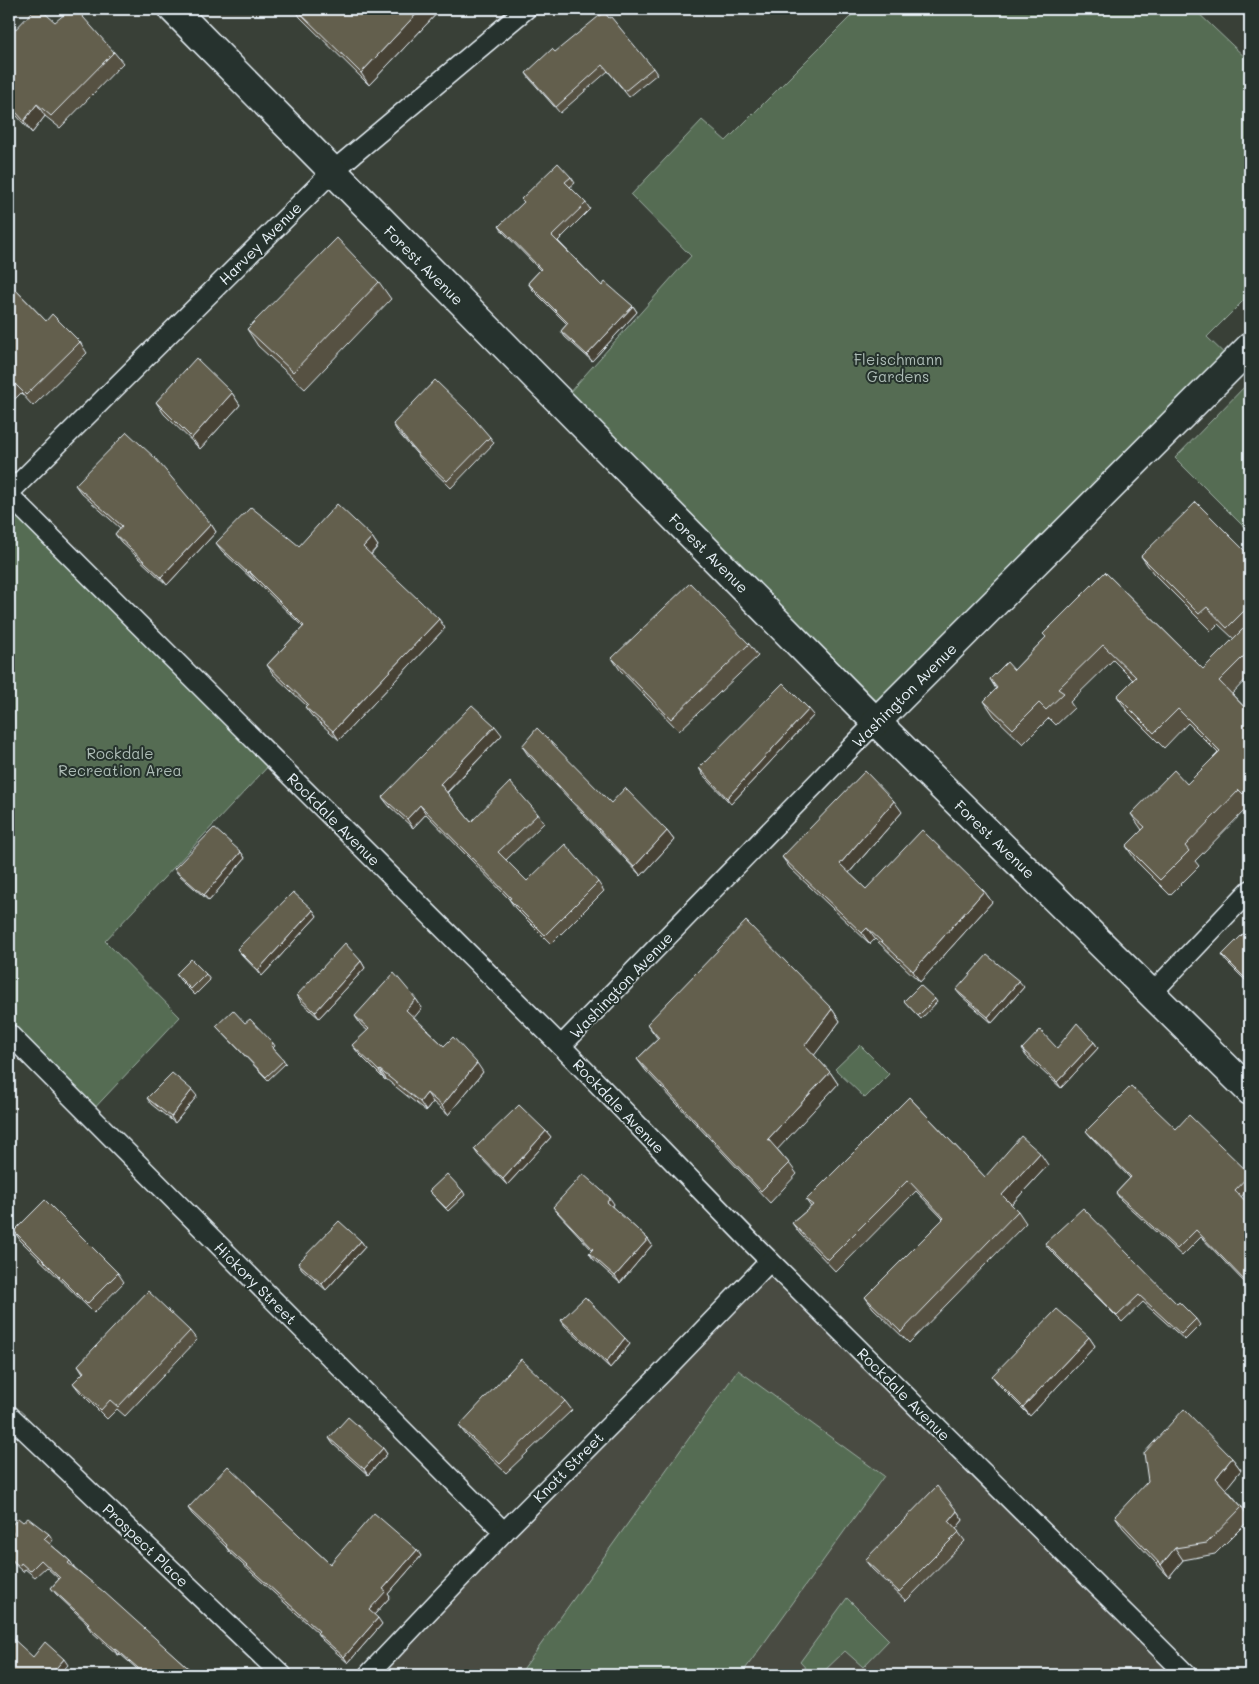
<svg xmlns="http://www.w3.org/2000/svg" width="1259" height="1684" viewBox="0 0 1259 1684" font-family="Mali,sans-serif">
<rect width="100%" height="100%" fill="#394037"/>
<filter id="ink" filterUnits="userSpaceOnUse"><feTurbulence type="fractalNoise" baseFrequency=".02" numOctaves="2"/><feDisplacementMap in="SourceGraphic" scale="10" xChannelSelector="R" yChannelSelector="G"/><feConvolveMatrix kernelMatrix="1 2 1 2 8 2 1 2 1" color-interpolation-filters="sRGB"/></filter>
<g filter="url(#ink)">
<polygon fill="#494c42" points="770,1261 1187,1675 368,1675"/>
<g fill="#546c52" stroke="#9eaea5">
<polygon points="858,9 1194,9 1250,62 1250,294 1207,337 1234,363 876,722 560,403 691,256 631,195 702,120 726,141"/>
<polygon points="1250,381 1250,533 1175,458"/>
<polygon points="9,495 274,760 105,941 180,1017 89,1114 9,1034"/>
<polygon points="860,1045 889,1074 865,1098 835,1069"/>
<polygon points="738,1370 884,1476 741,1675 519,1675"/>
<polygon points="847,1598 889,1640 863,1667 845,1651 820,1675 812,1675 800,1662"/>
</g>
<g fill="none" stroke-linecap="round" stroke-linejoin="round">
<defs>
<g id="street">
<polyline points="9,493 332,172 526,9"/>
<polyline points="9,495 561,1046 755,1246 1187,1675"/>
<polyline points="1152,993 1250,890"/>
<polyline points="9,1034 504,1532"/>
<polyline points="561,1046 876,722"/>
<polyline points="9,1415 282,1675"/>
<polyline points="368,1675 504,1532 661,1374 770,1261"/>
</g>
<g id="secondary">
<polyline points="173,9 862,708 1250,1091"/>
<polyline points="876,722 1250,347"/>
</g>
</defs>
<use href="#street" stroke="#e8f1f8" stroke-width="22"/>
<use href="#secondary" stroke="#e8f1f8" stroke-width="31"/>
<use href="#street" stroke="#26332d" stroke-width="19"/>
<use href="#secondary" stroke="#26332d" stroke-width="28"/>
</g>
<g fill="#565142" stroke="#e8f1f8">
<polygon points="295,9 441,9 369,85 300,17"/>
<polygon points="681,9 690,9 685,13"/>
<polygon points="55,22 114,52 123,63 60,128 45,116 32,133 9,107 9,36"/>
<polygon points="555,52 653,68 657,74 629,97 608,71 560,113 530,79 526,73"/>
<polygon points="571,177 575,183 570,187 586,203 590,209 558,241 602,286 633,306 637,312 592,361 565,337 561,331 567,324 532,289 528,283 540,270 503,232 499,226"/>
<polygon points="379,282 391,299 305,389 258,346 247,329"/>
<polygon points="9,283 46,321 80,342 87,353 33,406 21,393 9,405"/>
<polygon points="232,393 240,405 200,449 164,414 156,402"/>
<polygon points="393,424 490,437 494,443 451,488 422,460 397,431"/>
<polygon points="75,485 211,524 216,532 167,585 121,542 115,534 120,528 81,493"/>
<polygon points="372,537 378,546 371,555 445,628 339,740 312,716 305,707 307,706 273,674 267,665 303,627 255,580 254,581 222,551 216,543 299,546"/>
<polygon points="1141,556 1250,556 1250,675 1232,694 1250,713 1250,806 1250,805 1195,861 1199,866 1170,895 1136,861 1126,846 1142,830 1131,814 1187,784 1218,753 1188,723 1164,748 1127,711 1117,696 1133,680 1113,660 1070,702 1074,708 1056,725 1049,718 1023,744 994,716 984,701 996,689 990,679 1014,670 1046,637 1043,634 1105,572 1203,669 1234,639 1218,624 1211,631 1153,573"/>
<polygon points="749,644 758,656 679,731 620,670 612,658"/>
<polygon points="814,715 731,804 703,775 699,768"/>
<polygon points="502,735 447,793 471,822 538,814 544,823 506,860 527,881 598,882 604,891 551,944 515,908 509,899 426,814 413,828 389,806 382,797"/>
<polygon points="522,746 611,803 667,831 674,840 641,876 528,755"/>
<polygon points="902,812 849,873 866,889 984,891 992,902 920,982 875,939 870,944 790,868 782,857"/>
<polygon points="241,852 245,858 209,901 179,875 174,869"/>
<polygon points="313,910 317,916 262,976 242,955 237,949"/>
<polygon points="1250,927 1250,985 1226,961 1222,955"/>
<polygon points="361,961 365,968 319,1018 301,1002 297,995"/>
<polygon points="176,974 206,974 210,980 195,995 180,980"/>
<polygon points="1024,987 992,1023 961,996 956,990"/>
<polygon points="416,999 422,1008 414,1017 444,1046 483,1072 448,1115 433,1102 426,1111 386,1079 385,1080 359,1054 352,1045 368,1031 361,1025 355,1016"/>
<polygon points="935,999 937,1002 921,1019 904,1001"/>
<polygon points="832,1009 840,1021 814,1055 830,1072 838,1084 777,1149 789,1163 797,1174 770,1203 646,1071 637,1059 658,1039 647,1024"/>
<polygon points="245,1023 273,1043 275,1046 273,1048 286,1063 268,1080 216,1026"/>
<polygon points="1094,1042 1098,1048 1061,1088 1026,1056 1022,1049 1057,1048"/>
<polygon points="197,1096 175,1123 151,1104 147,1098"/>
<polygon points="909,1097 985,1177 1048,1165 1011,1205 1018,1211 1026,1223 909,1343 873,1308 865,1297 943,1219 916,1191 836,1272 800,1234 792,1223 811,1207 806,1200"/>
<polygon points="1176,1129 1250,1174 1250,1187 1241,1197 1250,1206 1250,1293 1245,1284 1246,1284 1201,1237 1182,1256 1121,1200 1116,1193 1130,1178 1092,1138 1086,1131"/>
<polygon points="546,1131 551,1137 507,1185 478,1155 474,1149"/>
<polygon points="429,1191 463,1191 465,1195 448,1211"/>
<polygon points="614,1204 612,1207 648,1239 652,1245 620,1283 593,1259 589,1253 592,1250 558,1213 553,1207"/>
<polygon points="14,1231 118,1273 124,1282 94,1313 20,1240"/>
<polygon points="361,1241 365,1247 326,1290 302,1269 298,1263"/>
<polygon points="1045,1243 1177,1304 1196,1319 1200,1325 1185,1340 1143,1302 1122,1322 1049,1249"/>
<polygon points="561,1320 625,1338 630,1344 610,1368 565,1326"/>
<polygon points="190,1331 197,1340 125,1416 117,1409 107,1419 80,1392 73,1383 83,1373 78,1365"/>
<polygon points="1089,1337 1095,1346 1030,1416 999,1385 992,1376"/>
<polygon points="565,1401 572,1410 506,1473 466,1435 459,1426"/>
<polygon points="329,1438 383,1448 387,1454 368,1475 333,1444"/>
<polygon points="1232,1458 1241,1470 1226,1488 1242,1507 1250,1519 1215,1554 1183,1560 1169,1577 1123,1528 1115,1516"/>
<polygon points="253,1490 257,1496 330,1564 417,1550 421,1556 388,1594 390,1597 374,1615 382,1624 348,1663 321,1639 317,1633 318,1633 230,1553 226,1547 192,1514 188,1508"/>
<polygon points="957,1511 963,1520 956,1529 965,1541 906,1601 872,1569 865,1560"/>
<polygon points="23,1522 49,1534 53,1540 50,1544 70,1561 74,1567 196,1675 144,1675 120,1654 118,1655 91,1631 87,1625 88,1624 56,1594 51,1588 59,1579 46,1567 35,1577 25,1569 23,1572 9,1559 9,1538 12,1534 9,1528"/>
</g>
<g fill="#464236" stroke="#e8f1f8">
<polygon points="421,9 441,9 369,85 361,73"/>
<polygon points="37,104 45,116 32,133 24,121"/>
<polygon points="633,306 637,312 592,361 587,355"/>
<polygon points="232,393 240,405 200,449 192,438"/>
<polygon points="211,524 216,532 167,585 161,577"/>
<polygon points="372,537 378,546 369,556 363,547"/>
<polygon points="249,571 255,580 254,581 248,573"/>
<polygon points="439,619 445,628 339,740 333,731"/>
<polygon points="809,709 814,715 731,804 727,798"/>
<polygon points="495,726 502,735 446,793 440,784"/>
<polygon points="894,801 902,812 847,875 840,864"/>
<polygon points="420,805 426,814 413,828 407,819"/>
<polygon points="667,831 674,840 641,876 634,867"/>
<polygon points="241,852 245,858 209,901 204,895"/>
<polygon points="984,891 992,902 920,982 913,971"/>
<polygon points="313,910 317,916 262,976 258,970"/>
<polygon points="867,928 875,939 870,944 862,933"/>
<polygon points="361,961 365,968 319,1018 315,1012"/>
<polygon points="1019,981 1024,987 992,1023 988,1017"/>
<polygon points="416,999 422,1008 413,1019 406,1010"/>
<polygon points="832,1009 840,1021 813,1057 805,1045"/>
<polygon points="1094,1042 1098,1048 1061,1088 1057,1082"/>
<polygon points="477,1063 483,1072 448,1115 442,1106"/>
<polygon points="380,1070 386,1079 385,1080 379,1071"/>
<polygon points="830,1072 838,1084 776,1151 768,1139"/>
<polygon points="192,1090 197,1096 175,1123 171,1117"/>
<polygon points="427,1093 433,1102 426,1111 420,1102"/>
<polygon points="546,1131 551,1137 507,1185 503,1179"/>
<polygon points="1040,1153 1048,1165 1010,1206 1002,1195"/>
<polygon points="610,1198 614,1204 611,1208 607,1202"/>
<polygon points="648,1239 652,1245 620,1283 615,1276"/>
<polygon points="361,1241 365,1247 326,1290 322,1284"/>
<polygon points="1089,1337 1095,1346 1030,1416 1023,1407"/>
<polygon points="625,1338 630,1344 610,1368 606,1362"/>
<polygon points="383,1448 387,1454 368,1475 364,1469"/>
<polygon points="1232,1458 1241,1470 1225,1490 1216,1478"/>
<polygon points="957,1511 963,1520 955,1530 949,1521"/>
<polygon points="1175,1548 1183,1560 1169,1577 1161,1565"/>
<polygon points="417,1550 421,1556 388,1594 390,1597 373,1616 369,1610 383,1589"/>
<polygon points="70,1561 74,1567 72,1569 68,1563"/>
<polygon points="378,1618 382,1624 348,1663 344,1657"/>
<polygon points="115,1648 120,1654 118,1655 114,1649"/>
<polygon points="64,1659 68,1665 59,1675 53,1675 52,1673"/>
</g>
<g fill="#645e4d" stroke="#e8f1f8">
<polygon points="35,9 40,9 55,22 71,9 76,9 114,52 51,116 37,104 24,121 9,104 9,36"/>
<polygon points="296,9 421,9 361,73"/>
<polygon points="604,12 609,18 611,17 653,68 625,91 603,65 556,107 526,73 552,49 555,52"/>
<polygon points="558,163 571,177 565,182 586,203 552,236 602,286 605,282 633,306 587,355 561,331 568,323 528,283 541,269 499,226 524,202 521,199"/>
<polygon points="337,238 379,282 293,372 247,329"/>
<polygon points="9,283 46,321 52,314 80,342 26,395 13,382 9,387"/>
<polygon points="196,358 232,393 192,438 156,402"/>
<polygon points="435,380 471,415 490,437 447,481 418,454 393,424"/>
<polygon points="127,432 155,458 211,524 161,577 115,534 122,526 75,485"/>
<polygon points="1196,502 1250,556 1250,567 1246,571 1250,576 1250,583 1246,588 1250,593 1250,605 1227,628 1207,607 1199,614 1141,556"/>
<polygon points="337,504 372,537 363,547 439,619 333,731 305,707 308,704 267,665 304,626 249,571 248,573 216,543 251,507 299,546"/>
<polygon points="1105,572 1203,669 1246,626 1250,630 1250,650 1219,681 1250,713 1250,787 1243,794 1239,790 1185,846 1189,851 1160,880 1126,846 1145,827 1131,814 1174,770 1187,784 1220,751 1178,709 1154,733 1117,696 1136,677 1103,645 1058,689 1064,693 1046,710 1039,703 1013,729 984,701 997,688 990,679 1007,662 1014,670 1046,637 1043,634"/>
<polygon points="690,583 749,644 671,719 612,658"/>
<polygon points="783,683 809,709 727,798 699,768"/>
<polygon points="472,705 495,726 440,784 471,822 510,782 538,814 498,852 527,881 565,844 598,882 545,935 509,899 511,898 420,805 407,819 382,797"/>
<polygon points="537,728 611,803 625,788 667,831 634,867 522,746"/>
<polygon points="865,771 894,801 840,864 866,889 922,830 984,891 913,971 867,928 862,933 782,857"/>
<polygon points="214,828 241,852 204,895 174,869"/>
<polygon points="293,892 313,910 258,970 237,949"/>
<polygon points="746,921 832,1009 805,1045 830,1072 768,1139 789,1163 761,1191 637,1059 659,1038 647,1024"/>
<polygon points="1250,927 1250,980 1249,979 1248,981 1222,955"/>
<polygon points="345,943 361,961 315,1012 297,995"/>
<polygon points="987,955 1019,981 988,1017 956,990"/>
<polygon points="191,959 206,974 191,989 176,974"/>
<polygon points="394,973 416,999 406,1010 444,1046 453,1037 477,1063 442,1106 427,1093 420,1102 380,1070 379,1071 352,1045 369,1029 355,1016"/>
<polygon points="920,985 935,999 918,1016 904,1001"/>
<polygon points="233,1010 245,1023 250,1019 273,1043 271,1046 284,1060 266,1077 216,1026"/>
<polygon points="1077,1023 1094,1042 1057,1082 1022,1049 1040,1030 1057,1048"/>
<polygon points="172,1073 192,1090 171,1117 147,1098"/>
<polygon points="1131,1086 1176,1129 1189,1115 1250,1174 1235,1190 1250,1206 1250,1291 1245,1284 1247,1283 1196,1230 1177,1249 1116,1193 1131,1177 1086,1131"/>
<polygon points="909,1097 985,1177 1021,1136 1040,1153 1002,1195 1018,1211 901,1332 865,1297 944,1218 908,1180 828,1260 792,1223 813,1205 806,1200"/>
<polygon points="519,1105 546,1131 503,1179 474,1149"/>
<polygon points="447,1174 463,1191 446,1208 429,1191"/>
<polygon points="583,1174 610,1198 607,1202 648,1239 615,1276 589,1253 593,1249 553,1207"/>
<polygon points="45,1200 118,1273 87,1304 14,1231"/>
<polygon points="1083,1208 1177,1304 1179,1302 1196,1319 1181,1334 1139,1295 1117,1316 1045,1243"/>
<polygon points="339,1221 361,1241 322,1284 298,1263"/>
<polygon points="148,1291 190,1331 118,1407 110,1400 101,1410 73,1383 84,1372 78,1365"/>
<polygon points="585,1297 625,1338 606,1362 561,1320"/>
<polygon points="1057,1309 1089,1337 1023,1407 992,1376"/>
<polygon points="521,1359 565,1401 500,1464 459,1426"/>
<polygon points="1184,1409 1232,1458 1216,1478 1242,1507 1207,1543 1175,1548 1161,1565 1115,1516 1148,1481 1144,1453"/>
<polygon points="348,1417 383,1448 364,1469 329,1438"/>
<polygon points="228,1466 253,1490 252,1491 330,1564 374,1513 417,1550 383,1589 386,1591 369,1610 378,1618 344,1657 317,1633 319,1631 226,1547 227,1545 188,1508"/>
<polygon points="937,1486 957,1511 949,1521 959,1532 899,1592 865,1560"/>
<polygon points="18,1518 23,1522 28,1518 49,1534 44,1539 70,1561 68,1563 104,1592 196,1675 146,1675 115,1648 114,1649 87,1625 89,1623 51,1588 60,1578 41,1560 30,1571 21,1563 19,1566 9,1557 9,1538 13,1533 9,1528"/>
<polygon points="9,1635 33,1657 45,1642 64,1659 52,1673 54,1675 9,1675"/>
</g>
</g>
<g text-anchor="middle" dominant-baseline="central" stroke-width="4" stroke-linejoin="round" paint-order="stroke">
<g font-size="15" fill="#e8f1f8" stroke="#26332d">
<text transform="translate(260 243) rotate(-45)">Harvey Avenue</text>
<text transform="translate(424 265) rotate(45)">Forest Avenue</text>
<text transform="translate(709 553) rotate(45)">Forest Avenue</text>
<text transform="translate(904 695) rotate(-45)">Washington Avenue</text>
<text transform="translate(334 819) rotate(45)">Rockdale Avenue</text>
<text transform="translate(995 839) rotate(44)">Forest Avenue</text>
<text transform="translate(621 985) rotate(-46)">Washington Avenue</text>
<text transform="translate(619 1106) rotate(46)">Rockdale Avenue</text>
<text transform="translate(256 1283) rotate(45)">Hickory Street</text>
<text transform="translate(904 1394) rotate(45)">Rockdale Avenue</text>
<text transform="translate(568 1467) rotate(-45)">Knott Street</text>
<text transform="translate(146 1545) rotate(44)">Prospect Place</text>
</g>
<g font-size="15" fill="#adbcb6" stroke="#26332d">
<text x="898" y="359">Fleischmann<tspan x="898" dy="17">Gardens</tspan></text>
<text x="120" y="753">Rockdale<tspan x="120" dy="17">Recreation Area</tspan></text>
</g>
</g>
<rect width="1259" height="1684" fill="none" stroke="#26332d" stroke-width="30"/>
<rect x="15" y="15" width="1229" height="1654" fill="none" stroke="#e8f1f8" stroke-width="2" filter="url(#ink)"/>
</svg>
